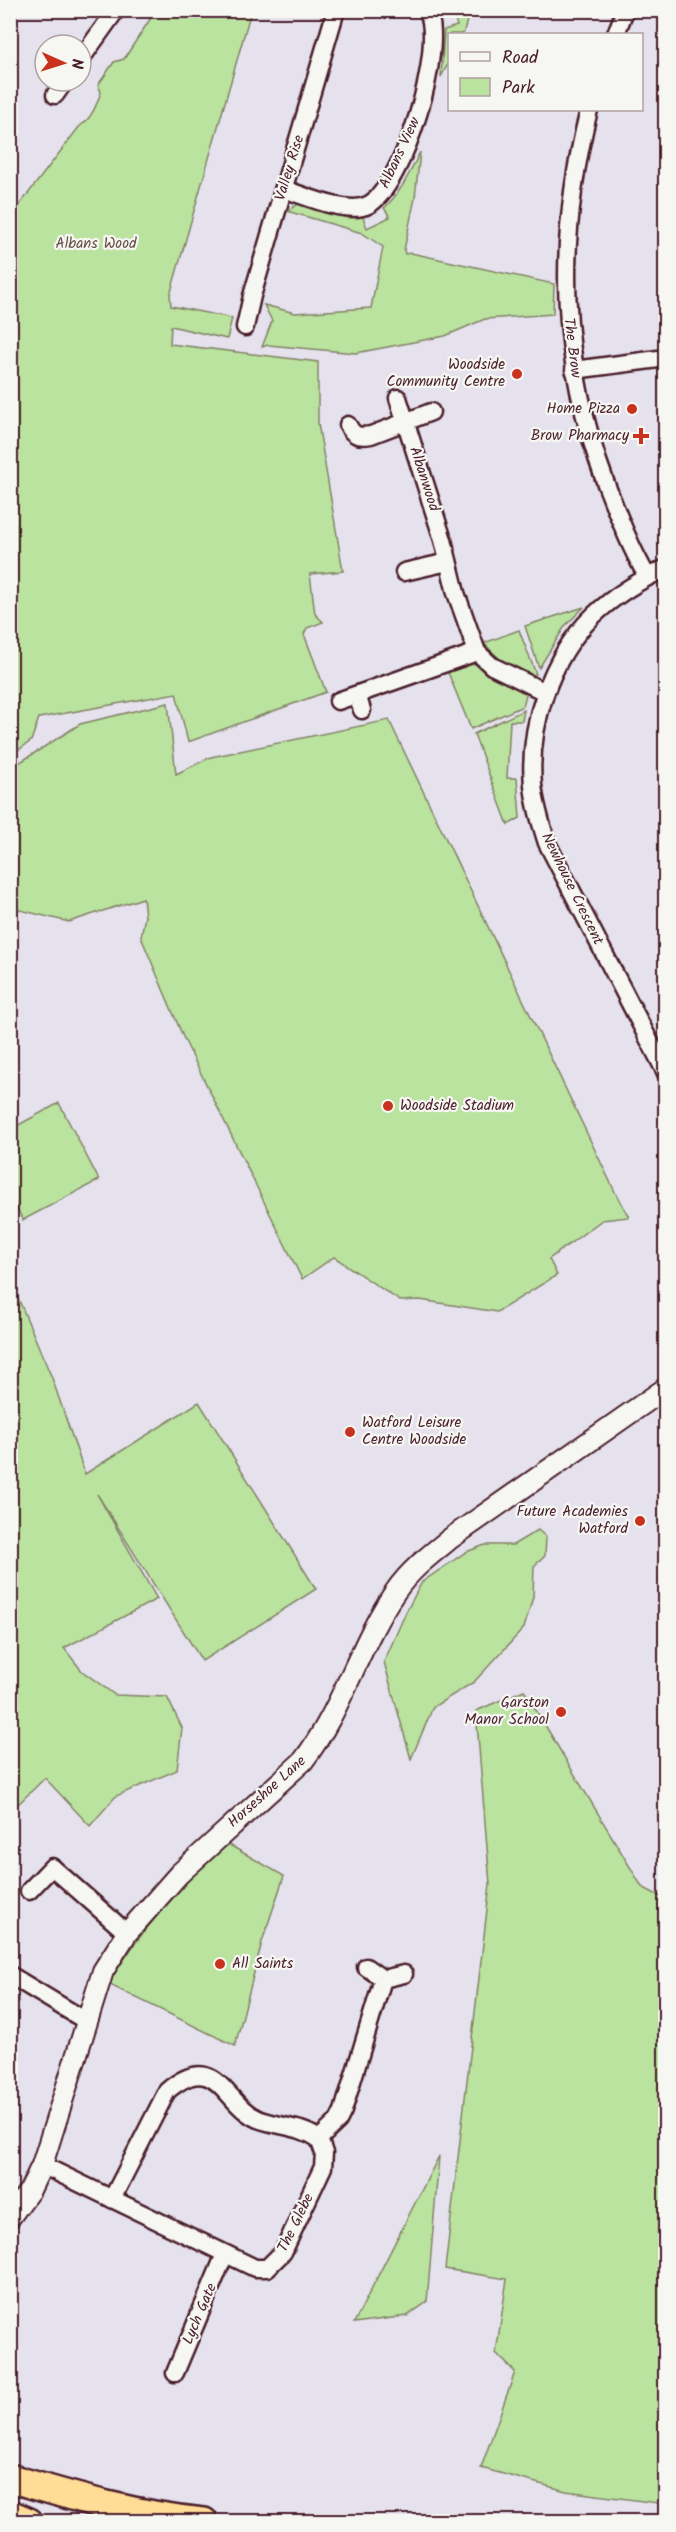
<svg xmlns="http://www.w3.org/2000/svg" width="676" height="2532" viewBox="0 0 676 2532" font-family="Kalam,sans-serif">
<rect width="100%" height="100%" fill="#e5e2ee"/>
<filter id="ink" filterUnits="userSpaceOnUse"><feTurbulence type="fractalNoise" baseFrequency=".0167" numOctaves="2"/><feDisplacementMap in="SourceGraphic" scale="12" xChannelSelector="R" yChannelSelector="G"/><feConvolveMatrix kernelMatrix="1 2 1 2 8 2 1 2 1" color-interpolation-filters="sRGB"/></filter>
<g filter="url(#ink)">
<g fill="#bae39f" stroke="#828165" stroke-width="1.5">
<path d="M 156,10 L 251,11 L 170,295 L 171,306 L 232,318 L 227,339 L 171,326 L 170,344 L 318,362 L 318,423 L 343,571 L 310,574 L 315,614 L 323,622 L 307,628 L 304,634 L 326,692 L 188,742 L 176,693 L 39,718 L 31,741 L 11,755 L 11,216 L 79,127 C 92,118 96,106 101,92 L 98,85 L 114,62 L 124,59 Z"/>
<polygon points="453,11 470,11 463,34 450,34 449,62 441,77 444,30 457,26"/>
<path d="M 420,152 L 415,198 L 404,250 L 405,254 L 411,253 L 554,284 L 553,314 L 485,319 L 445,336 L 356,353 L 268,345 L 262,347 L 272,321 L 264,305 L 295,313 L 371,308 L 383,247 L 362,233 L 287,211 L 298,204 L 348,218 L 363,217 L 367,228 L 390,217 L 384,208 C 401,193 410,172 420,152 Z"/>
<polygon points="584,607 565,626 539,668 525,626"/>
<path d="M 519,630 L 536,674 L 529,676 C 511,668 497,659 484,643 Z"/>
<polygon points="474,661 527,691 523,706 471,729 447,670"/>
<polygon points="168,703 176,774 211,757 389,720 616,1194 629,1217 602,1220 549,1259 557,1275 497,1312 420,1300 400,1301 334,1257 302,1279 184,1039 141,937 145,916 143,898 69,922 16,909 10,877 11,768 80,724"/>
<polygon points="524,710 522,721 510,721 507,778 517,778 520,818 508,825 474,734"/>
<polygon points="59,1103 99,1180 23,1220 11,1197 11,1129"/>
<polygon points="10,1279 52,1378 85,1474 199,1402 316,1589 202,1661 97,1494 157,1599 64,1648 82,1671 115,1695 167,1697 182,1728 177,1770 116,1796 90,1826 45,1778 11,1811"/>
<polygon points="538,1530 546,1537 545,1556 534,1566 533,1597 524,1628 474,1682 433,1707 411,1759 384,1662 406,1612 422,1582 466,1552 485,1545 513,1545"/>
<polygon points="524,1690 642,1887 665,1899 665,2504 566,2491 481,2468 515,2372 496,2353 507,2279 445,2269 490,1884 476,1711"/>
<path d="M 226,1843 L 284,1876 L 262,1942 L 235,2046 L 108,1984 C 142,1929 179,1887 226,1843 Z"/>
<polygon points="439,2156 427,2302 407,2316 354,2323"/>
</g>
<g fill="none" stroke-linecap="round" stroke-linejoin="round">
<defs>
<g id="minor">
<polyline points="616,34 625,10"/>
<polyline points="81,59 116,10"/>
<polyline points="55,95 65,81"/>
<path d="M 589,110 C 556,241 559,357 606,484 C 618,515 630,547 647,576"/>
<path d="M 284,189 C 305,196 348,215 368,205 C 403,187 447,46 427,10"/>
<polyline points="245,327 252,296 336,10"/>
<polyline points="574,370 666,358"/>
<polyline points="398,398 443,540 456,593 477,652 492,666 545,692"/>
<path d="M 348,425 C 353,436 359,437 371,435 L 431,412"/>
<path d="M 666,568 C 640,580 613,597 593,616 C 550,658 528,726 533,785 C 535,805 541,824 547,843 L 666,1073"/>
<polyline points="404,572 448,562"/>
<polyline points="357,695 362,710"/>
<polyline points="338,701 477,652"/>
<polyline points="29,1891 52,1867 127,1933"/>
<polyline points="366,1967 383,1979"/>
<polyline points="10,1975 86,2021"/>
<polyline points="42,2165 255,2268 267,2268 283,2252 323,2167 324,2153 319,2139 338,2121 343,2111 383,1979 404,1974"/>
<path d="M 112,2199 L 167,2091 C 217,2048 224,2105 258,2119 C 279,2127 301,2126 319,2139"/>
<polyline points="175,2373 225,2254"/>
</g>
<path id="tertiary" d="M 10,2217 L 30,2190 L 42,2165 L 103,1971 L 127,1933 L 179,1874 L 303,1761 C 343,1709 359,1644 395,1592 C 410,1570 431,1554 451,1538 L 666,1388"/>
<g id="trunk">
<path d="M 10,2478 C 73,2497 139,2516 204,2522"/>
<polyline points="10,2514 29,2522"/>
</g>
</defs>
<use href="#minor" stroke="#4a1f2b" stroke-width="21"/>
<use href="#tertiary" stroke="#4a1f2b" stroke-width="24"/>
<use href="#trunk" stroke="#4a1f2b" stroke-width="32"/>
<use href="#minor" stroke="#f6f6f2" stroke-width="16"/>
<use href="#tertiary" stroke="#f6f6f2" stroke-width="20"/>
<use href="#trunk" stroke="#ffdd96" stroke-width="27"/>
</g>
</g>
<g fill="#c8321e" stroke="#f6f6f2" stroke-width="2">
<circle cx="517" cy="374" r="6"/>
<circle cx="632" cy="409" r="6"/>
<path d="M638 427h6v6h6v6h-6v6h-6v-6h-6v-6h6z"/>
<circle cx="388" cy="1106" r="6"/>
<circle cx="350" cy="1432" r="6"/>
<circle cx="640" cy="1521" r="6"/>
<circle cx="561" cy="1712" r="6"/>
<circle cx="220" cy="1964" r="6"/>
</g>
<g text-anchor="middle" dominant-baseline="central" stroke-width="4.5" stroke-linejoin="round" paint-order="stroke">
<g font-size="15" fill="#4a1f2b" stroke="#f6f6f2">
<text transform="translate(400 153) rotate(-65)">Albans View</text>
<text transform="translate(290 168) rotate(-73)">Valley Rise</text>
<text transform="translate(572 348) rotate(83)">The Brow</text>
<text transform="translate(424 479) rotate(72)">Albanwood</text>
<text transform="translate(572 889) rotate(64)">Newhouse Crescent</text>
<text transform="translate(267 1792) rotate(-42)">Horseshoe Lane</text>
<text transform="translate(296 2223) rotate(-64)">The Glebe</text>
<text transform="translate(200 2314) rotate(-67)">Lych Gate</text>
</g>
<g font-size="15" fill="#665048" stroke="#f6f6f2">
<text x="96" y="244">Albans Wood</text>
</g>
<g font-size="15" fill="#4a1f2b" stroke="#f6f6f2" text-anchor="end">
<text x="505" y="365">Woodside<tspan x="505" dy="17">Community Centre</tspan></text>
<text x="620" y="409">Home Pizza</text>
<text x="629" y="436">Brow Pharmacy</text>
<text x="400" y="1106" text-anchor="start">Woodside Stadium</text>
<text x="362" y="1423" text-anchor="start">Watford Leisure<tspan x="362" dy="17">Centre Woodside</tspan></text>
<text x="628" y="1512">Future Academies<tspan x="628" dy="17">Watford</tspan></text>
<text x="549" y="1703">Garston<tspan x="549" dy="17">Manor School</tspan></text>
<text x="232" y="1964" text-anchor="start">All Saints</text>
</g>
</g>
<rect width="676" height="2532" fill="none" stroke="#f6f6f2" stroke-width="36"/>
<rect x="18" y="18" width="640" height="2496" fill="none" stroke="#4a1f2b" stroke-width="2" filter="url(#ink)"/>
<rect x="448" y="33" width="195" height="78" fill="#f6f6f2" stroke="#b1a0a2" stroke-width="1.5"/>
<rect x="460" y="52" width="30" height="9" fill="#f6f6f2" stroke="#b1a0a2" stroke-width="1.5"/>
<text x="502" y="63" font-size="18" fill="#4a1f2b">Road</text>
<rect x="460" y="78" width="30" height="18" fill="#bae39f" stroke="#b1a0a2" stroke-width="1.5"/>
<text x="502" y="93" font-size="18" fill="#4a1f2b">Park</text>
<g transform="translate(63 63) rotate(93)"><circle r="28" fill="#f6f6f2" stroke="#b1a0a2" stroke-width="1.5"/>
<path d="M0-4.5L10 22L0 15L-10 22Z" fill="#c8321e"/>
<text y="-9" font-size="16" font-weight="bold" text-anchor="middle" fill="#4a1f2b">N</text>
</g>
</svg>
